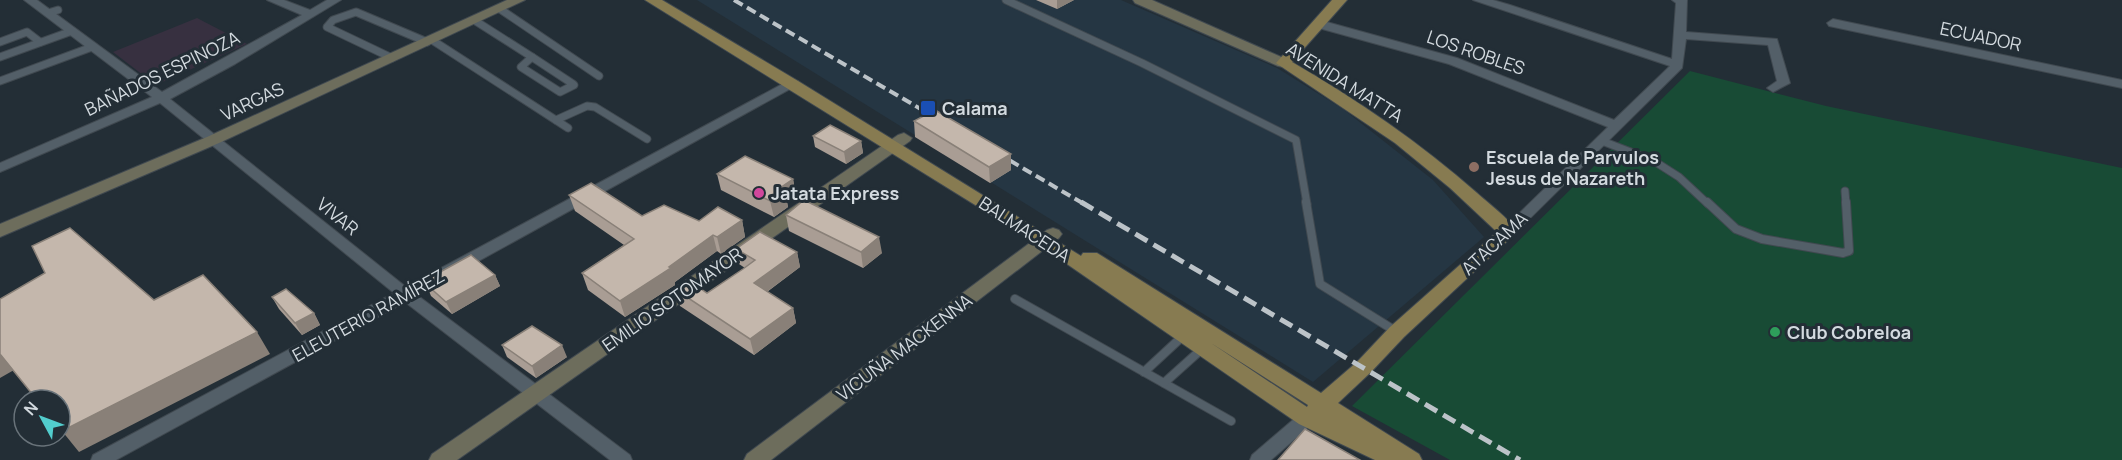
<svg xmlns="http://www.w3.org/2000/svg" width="2122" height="460" viewBox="0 0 2122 460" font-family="Manrope,sans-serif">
<rect width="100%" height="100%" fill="#232e36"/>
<polygon fill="#253643" points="697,0 1121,0 1277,68 1343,109 1433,180 1484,237 1313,382"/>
<polygon fill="#373040" points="197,18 247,44 156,85 113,52"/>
<polygon fill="#184b35" points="1690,71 1826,106 2122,168 2122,460 1450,460 1352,406"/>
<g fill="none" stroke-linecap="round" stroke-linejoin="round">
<defs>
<g id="lane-far1">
<polyline points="1006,0 1142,63 1296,140 1307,204"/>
<polyline points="500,9 599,76"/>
<polyline points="48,13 58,10"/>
<polyline points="474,20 532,57"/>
<polyline points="432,40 568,128"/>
<polyline points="0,42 27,32 40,42"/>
<polyline points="0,57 72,31"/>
<polygon points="532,57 573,84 574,85 560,92 521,67"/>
<polyline points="392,58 327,27 333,20 356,12 427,42"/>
<polyline points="0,81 92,47"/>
<polyline points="556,120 587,106 595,107 647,139"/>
<polyline points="1602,141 1654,161 1679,177 1708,204"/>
<polyline points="1845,191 1846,204"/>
</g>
<g id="lane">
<polyline points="1306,202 1320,284 1397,332"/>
<polyline points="1707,202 1736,229 1762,239 1843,253 1849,251 1846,202"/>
<polyline points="1015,299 1231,421"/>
<polyline points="1144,372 1184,335"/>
<polyline points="1164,383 1203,348"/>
</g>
<g id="street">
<polygon points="24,0 37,0 162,92 302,15 267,0 284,0 310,10 327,0 341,0 235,64 170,99 406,287 788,81 798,81 799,84 417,295 630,455 632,460 610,460 405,302 116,460 91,460 93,455 394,293 160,103 0,172 0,163 152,97"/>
<polygon points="1473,0 1493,0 1510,5 1672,59 1676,3 1672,0 1687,0 1686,32 1777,39 1790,83 1773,92 1767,88 1777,81 1768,45 1686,39 1682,68 1513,235 1503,235 1500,232 1503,229 1608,127 1449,64 1315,27 1315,21 1323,21 1457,58 1614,120 1670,66"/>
<polygon points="1833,19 2122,80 2122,88 1829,26 1827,23"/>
<polygon points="1307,411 1313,413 1316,418 1313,423 1271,460 1250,460 1252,455 1301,413"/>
</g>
<g id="secondary">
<polygon points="507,0 525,0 219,143 0,237 0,224 207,137"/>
<polygon points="1133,0 1152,0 1288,60 1290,63 1283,67 1278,66 1135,3"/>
<polygon points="904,133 912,138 910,141 457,460 429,460 432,454 898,135"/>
<polygon points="1053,228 1059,230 1062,234 1059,238 771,460 744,460 747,454 1047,230"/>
</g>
<path id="primary" d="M 645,0 L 662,0 L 798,81 L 1081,256 L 1083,253 L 1097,253 L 1321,393 L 1357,362 L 1390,327 L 1497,232 L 1450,188 L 1395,143 L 1276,63 L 1332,0 L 1347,0 L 1292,62 C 1358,100 1420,143 1477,193 C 1490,205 1508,217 1517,232 L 1404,337 L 1371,372 L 1338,403 L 1419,454 L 1422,460 L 1375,460 L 1299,424 L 1038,244 ZM 1211,343 L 1308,405 L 1307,407 Z"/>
</defs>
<use href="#lane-far1" stroke="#404950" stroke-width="9"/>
<use href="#lane" stroke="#404950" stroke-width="10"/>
<use href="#street" stroke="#404950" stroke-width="2"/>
<use href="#secondary" stroke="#404950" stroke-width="2"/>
<use href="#primary" stroke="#404950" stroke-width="2"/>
<use href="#lane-far1" stroke="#535f68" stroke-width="7"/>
<use href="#lane" stroke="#535f68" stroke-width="8"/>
<use href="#street" fill="#535f68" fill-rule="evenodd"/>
<use href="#secondary" fill="#6d6d5c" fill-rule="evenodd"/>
<use href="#primary" fill="#877b51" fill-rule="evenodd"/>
<g stroke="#bcc3c8" stroke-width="4" stroke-dasharray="10 5" stroke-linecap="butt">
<polyline points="734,0 943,122"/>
<polyline points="997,153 1084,204"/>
</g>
<polyline stroke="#bcc3c8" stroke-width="5" stroke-dasharray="14 7" stroke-linecap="butt" points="1081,202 1520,460"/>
</g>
<g fill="#a99d94">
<polygon points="1036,0 1074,0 1057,9"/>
<polygon points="914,121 1011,154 1011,170 990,183 915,137"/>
<polygon points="813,136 861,141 863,153 846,164 815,147"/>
<polygon points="717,174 793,179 796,196 787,202 788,207 774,217 721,190"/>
<polygon points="569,195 642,216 699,221 742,220 745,237 721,254 717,251 675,282 675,285 625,317 588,290 582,273 624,245 575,211"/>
<polygon points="786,215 882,253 863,268 789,231"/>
<polygon points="736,249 797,252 800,267 767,292 793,308 796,323 754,355 680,306 676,290 707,293 745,268 739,264"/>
<polygon points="495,275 500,286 452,314 431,296 426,284"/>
<polygon points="272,297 314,313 320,325 302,335 279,309"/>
<polygon points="502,345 567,357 536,378 507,357"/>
</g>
<g fill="#898078">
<polygon points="1057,0 1074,0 1057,9"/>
<polygon points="861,141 863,153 846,164 844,152"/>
<polygon points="1011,154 1011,170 990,183 989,167"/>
<polygon points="793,179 796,196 787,202 788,207 774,217 770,201 780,188"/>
<polygon points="742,220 745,237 721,254 717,237"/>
<polygon points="713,235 717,251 675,282 675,285 625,317 620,301"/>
<polygon points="879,237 882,253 863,268 861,252"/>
<polygon points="797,252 800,267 757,299 754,283"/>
<polygon points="495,275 500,286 452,314 446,302"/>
<polygon points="793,308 796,323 754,355 750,339"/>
<polygon points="314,313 320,325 302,335 295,323"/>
<polygon points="257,332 270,354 79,452 62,431"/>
<polygon points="562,345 567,357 536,378 532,366"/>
<polygon points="0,354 14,370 0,378"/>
</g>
<g fill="#c4b7ac" stroke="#898078" stroke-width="1.5">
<polygon points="935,110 1011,154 989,167 914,121"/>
<polygon points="830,125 861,141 844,152 813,136"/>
<polygon points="745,156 793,179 780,188 785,191 770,201 717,174"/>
<polygon points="591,183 642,216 664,205 699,221 718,207 742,220 717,237 713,235 669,267 671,268 620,301 582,273 634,239 569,195"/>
<polygon points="804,200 879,237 861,252 786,215"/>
<polygon points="70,228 154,300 203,275 257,332 62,431 60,428 60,400 37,400 0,354 0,299 45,273 32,246"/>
<polygon points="760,232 797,252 754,283 793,308 750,339 676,290 689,281 707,293 743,269 755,260 736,249"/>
<polygon points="471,255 495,275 446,302 426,284 431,277"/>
<polygon points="286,289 314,313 295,323 272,297"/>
<polygon points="532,326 562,345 532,366 502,345"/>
<polygon points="1305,429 1360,460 1278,460"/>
</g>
<rect fill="#1a4fb4" stroke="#232e36" stroke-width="2" x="920" y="100" width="16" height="16" rx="3"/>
<circle fill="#8d6e63" stroke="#232e36" stroke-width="2" cx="1474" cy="167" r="6"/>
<circle fill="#d1479c" stroke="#232e36" stroke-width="2" cx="759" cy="193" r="6"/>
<circle fill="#2e9e5b" stroke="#232e36" stroke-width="2" cx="1775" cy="332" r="6"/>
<g text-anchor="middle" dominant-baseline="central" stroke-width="6" stroke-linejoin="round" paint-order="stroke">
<g font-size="18" fill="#d3dadf" stroke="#232e36">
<text transform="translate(1981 36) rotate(12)">ECUADOR</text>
<text transform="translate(1476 52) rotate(19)">LOS ROBLES</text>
<text transform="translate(162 73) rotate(-26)">BAÑADOS ESPINOZA</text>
<text transform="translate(1345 82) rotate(32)">AVENIDA MATTA</text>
<text transform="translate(252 101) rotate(-25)">VARGAS</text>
<text transform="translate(338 216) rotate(39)">VIVAR</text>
<text transform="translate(1025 229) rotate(33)">BALMACEDA</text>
<text transform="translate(1494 243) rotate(-43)">ATACAMA</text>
<text transform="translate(672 299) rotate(-35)">EMILIO SOTOMAYOR</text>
<text transform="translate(368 315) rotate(-29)">ELEUTERIO RAMÍREZ</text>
<text transform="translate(904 347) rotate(-37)">VICUÑA MACKENNA</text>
</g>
<g font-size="18" font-weight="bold" fill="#d3dadf" stroke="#232e36" text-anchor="start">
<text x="942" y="108">Calama</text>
<text x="1486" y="157">Escuela de Parvulos<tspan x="1486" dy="21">Jesus de Nazareth</tspan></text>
<text x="771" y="193">Jatata Express</text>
<text x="1787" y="332">Club Cobreloa</text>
</g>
</g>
<g transform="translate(42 418) rotate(311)"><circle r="28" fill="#232e36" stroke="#69737a" stroke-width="1.5"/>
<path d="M0-4.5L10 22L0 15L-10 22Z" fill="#52cdcd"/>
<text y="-9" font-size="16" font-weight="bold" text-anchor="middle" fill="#d3dadf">N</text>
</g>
</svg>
